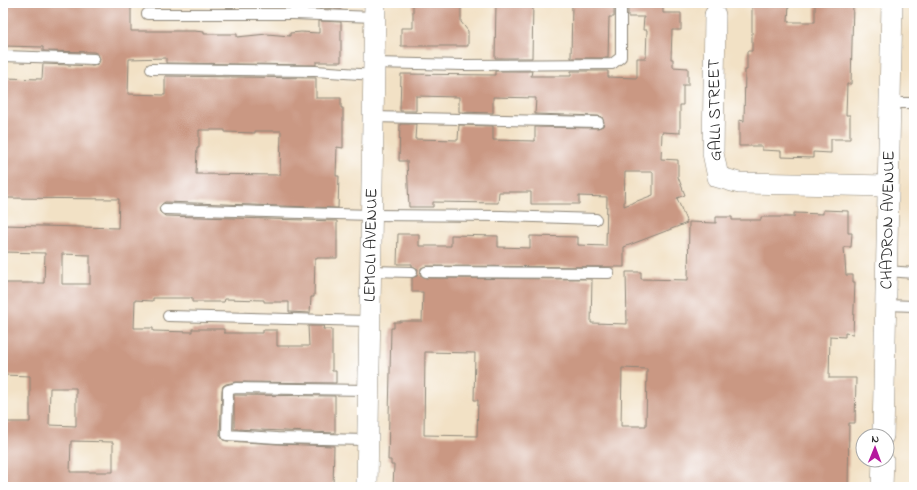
<svg xmlns="http://www.w3.org/2000/svg" width="917" height="490" viewBox="0 0 917 490" font-family="'Indie Flower',sans-serif">
<rect width="100%" height="100%" fill="#fff"/>
<filter id="ink" filterUnits="userSpaceOnUse"><feTurbulence type="fractalNoise" baseFrequency=".025" numOctaves="2"/><feDisplacementMap in="SourceGraphic" scale="8" xChannelSelector="R" yChannelSelector="G"/><feConvolveMatrix kernelMatrix="1 2 1 2 8 2 1 2 1" color-interpolation-filters="sRGB"/></filter>
<filter id="wash" filterUnits="userSpaceOnUse"><feTurbulence type="fractalNoise" baseFrequency=".012" numOctaves="4" result="noise"/><feDisplacementMap in="SourceGraphic" scale="16" xChannelSelector="R" yChannelSelector="G"/><feGaussianBlur stdDeviation="0.9" result="paint"/><feColorMatrix in="noise" values="0 0 0 0 0 0 0 0 0 0 0 0 0 0 0 0 0 1.4 0 .05"/><feComposite in="paint" operator="in"/></filter>
<g filter="url(#wash)">
<rect width="100%" height="100%" fill="#f2e1c5"/>
<g id="blocks">
<g fill="#ca9883" fill-rule="evenodd">
<path d="M 3,3 L 131,3 L 131,31 L 194,31 L 204,32 L 204,34 L 237,34 L 237,37 L 267,34 L 290,36 L 290,33 L 301,32 L 319,33 L 319,21 L 341,22 L 341,62 L 316,62 L 316,65 L 166,63 L 166,58 L 129,59 L 128,94 L 165,95 L 165,76 L 315,78 L 316,78 L 316,98 L 341,98 L 341,108 L 343,108 L 343,148 L 337,147 L 336,176 L 339,176 L 338,208 L 165,202 L 162,204 L 159,208 L 160,212 L 165,216 L 337,221 L 337,258 L 317,258 L 317,259 L 315,259 L 314,297 L 311,297 L 310,313 L 289,312 L 289,302 L 264,302 L 264,300 L 225,299 L 224,302 L 192,302 L 192,298 L 153,298 L 153,301 L 135,300 L 134,328 L 153,328 L 153,331 L 192,332 L 192,329 L 224,329 L 224,333 L 263,333 L 263,330 L 277,330 L 277,346 L 309,346 L 308,326 L 324,326 L 323,329 L 332,329 L 332,371 L 336,371 L 336,383 L 236,382 L 226,384 L 223,386 L 222,390 L 220,435 L 223,440 L 227,441 L 277,444 L 334,446 L 333,487 L 3,487 L 3,422 L 30,422 L 30,376 L 3,375 L 3,283 L 44,283 L 45,253 L 3,252 L 3,225 L 118,228 L 119,199 L 3,198 L 3,78 L 42,79 L 43,64 L 94,66 L 99,63 L 100,59 L 98,54 L 94,52 L 43,51 L 43,47 L 3,46 ZM 199,130 L 225,130 L 225,132 L 255,133 L 255,131 L 281,131 L 280,175 L 196,174 L 197,148 L 199,148 ZM 62,254 L 90,255 L 90,284 L 62,284 ZM 50,388 L 76,388 L 76,426 L 49,425 ZM 71,441 L 113,442 L 113,472 L 70,472 Z"/>
<polygon points="319,3 341,3 341,9 319,8"/>
<polygon points="413,3 461,3 461,22 468,31 468,46 401,46 401,28 413,28"/>
<polygon points="496,3 533,3 532,58 495,58"/>
<polygon points="572,3 614,3 614,17 609,17 608,58 571,58"/>
<path d="M 628,3 L 663,3 L 663,13 L 681,13 L 681,30 L 672,30 L 671,59 L 673,59 L 673,67 L 688,68 L 688,85 L 683,85 L 683,105 L 680,105 L 680,133 L 662,132 L 661,159 L 678,160 L 678,177 L 685,195 L 677,198 L 687,223 L 624,247 L 624,267 L 426,266 L 421,268 L 420,275 L 426,278 L 592,279 L 591,323 L 627,324 L 626,272 L 641,272 L 641,279 L 688,280 L 689,222 L 716,223 L 716,217 L 732,217 L 732,220 L 761,220 L 761,217 L 794,217 L 794,213 L 823,214 L 823,210 L 848,211 L 848,233 L 852,233 L 851,247 L 844,247 L 846,275 L 853,275 L 853,282 L 855,282 L 853,334 L 845,333 L 845,337 L 830,336 L 829,378 L 856,378 L 855,423 L 849,423 L 848,487 L 393,487 L 394,465 L 391,465 L 391,460 L 388,460 L 391,328 L 394,328 L 394,322 L 400,322 L 400,321 L 422,321 L 423,292 L 412,292 L 412,278 L 417,276 L 418,269 L 412,266 L 412,264 L 397,264 L 398,234 L 419,234 L 419,246 L 451,246 L 451,235 L 498,236 L 498,247 L 530,248 L 530,236 L 578,237 L 578,245 L 606,246 L 607,197 L 579,196 L 579,204 L 531,204 L 531,192 L 499,192 L 498,203 L 433,202 L 433,207 L 409,207 L 407,161 L 399,161 L 400,124 L 416,124 L 415,139 L 458,140 L 459,125 L 493,126 L 493,140 L 535,141 L 535,127 L 598,128 L 603,126 L 604,122 L 602,117 L 598,116 L 535,114 L 536,98 L 493,97 L 493,113 L 459,112 L 459,97 L 416,96 L 416,111 L 400,111 L 401,74 L 495,75 L 495,71 L 532,71 L 531,76 L 571,76 L 571,71 L 608,71 L 608,77 L 637,78 L 637,58 L 646,58 L 647,30 L 643,30 L 644,17 L 628,17 ZM 625,172 L 653,172 L 653,195 L 624,206 ZM 425,352 L 475,353 L 474,400 L 478,400 L 477,436 L 424,435 ZM 622,368 L 647,369 L 646,426 L 621,426 Z"/>
<polygon points="752,3 789,3 788,22 815,22 815,3 853,3 851,84 847,84 846,115 850,115 850,139 831,139 831,153 813,152 813,158 781,157 781,151 762,150 762,146 739,146 739,120 744,121 745,70 747,70 747,51 752,51"/>
<polygon points="234,395 335,396 335,433 234,429"/>
</g>
</g>
</g>
<g filter="url(#ink)">
<use href="#blocks" fill-opacity="0" stroke="#8e8678" stroke-width="1"/>
<g fill="none" stroke-linecap="round" stroke-linejoin="round">
<defs>
<g id="service">
<polyline points="147,14 293,14 375,17"/>
<polyline points="3,56 94,59"/>
<polyline points="374,63 463,65 612,64 621,57 621,3"/>
<polyline points="151,69 315,71 374,75"/>
<polyline points="890,103 914,103"/>
<polyline points="373,117 598,122"/>
<polyline points="165,209 371,215 502,216 596,219"/>
<polyline points="370,271 412,272"/>
<polyline points="887,271 914,273"/>
<polyline points="426,272 609,273"/>
<polyline points="886,305 914,306"/>
<path d="M 168,316 C 235,318 302,319 369,321"/>
<polyline points="367,440 277,438 227,435 228,390 236,388 368,390"/>
</g>
<g id="minor">
<polyline points="715,15 713,153 718,177 739,183 888,186"/>
<polyline points="883,436 892,3"/>
<polyline points="367,487 375,3"/>
<polyline points="882,487 883,460"/>
</g>
</defs>
<use href="#service" stroke="#8e8678" stroke-width="12"/>
<use href="#minor" stroke="#8e8678" stroke-width="22"/>
<use href="#service" stroke="#fff" stroke-width="10"/>
<use href="#minor" stroke="#fff" stroke-width="21"/>
</g>
</g>
<g text-anchor="middle" dominant-baseline="central" stroke-width="3" stroke-linejoin="round" paint-order="stroke">
<g font-size="17" fill="#2b2b2b" stroke="#fff">
<text transform="translate(715 110) rotate(-91)">GALLI STREET</text>
<text transform="translate(888 220) rotate(-89)">CHADRON AVENUE</text>
<text transform="translate(371 245) rotate(-89)">LEMOLI AVENUE</text>
</g>
</g>
<rect width="917" height="490" fill="none" stroke="#fff" stroke-width="16"/>
<g transform="translate(875 448) rotate(1)"><circle r="19" fill="#ffffff" stroke="#aaaaaa"/>
<path d="M0-3L7 15L0 10L-7 15Z" fill="#b5179e"/>
<text y="-6" font-size="11" font-weight="bold" text-anchor="middle" fill="#2b2b2b">N</text>
</g>
</svg>
